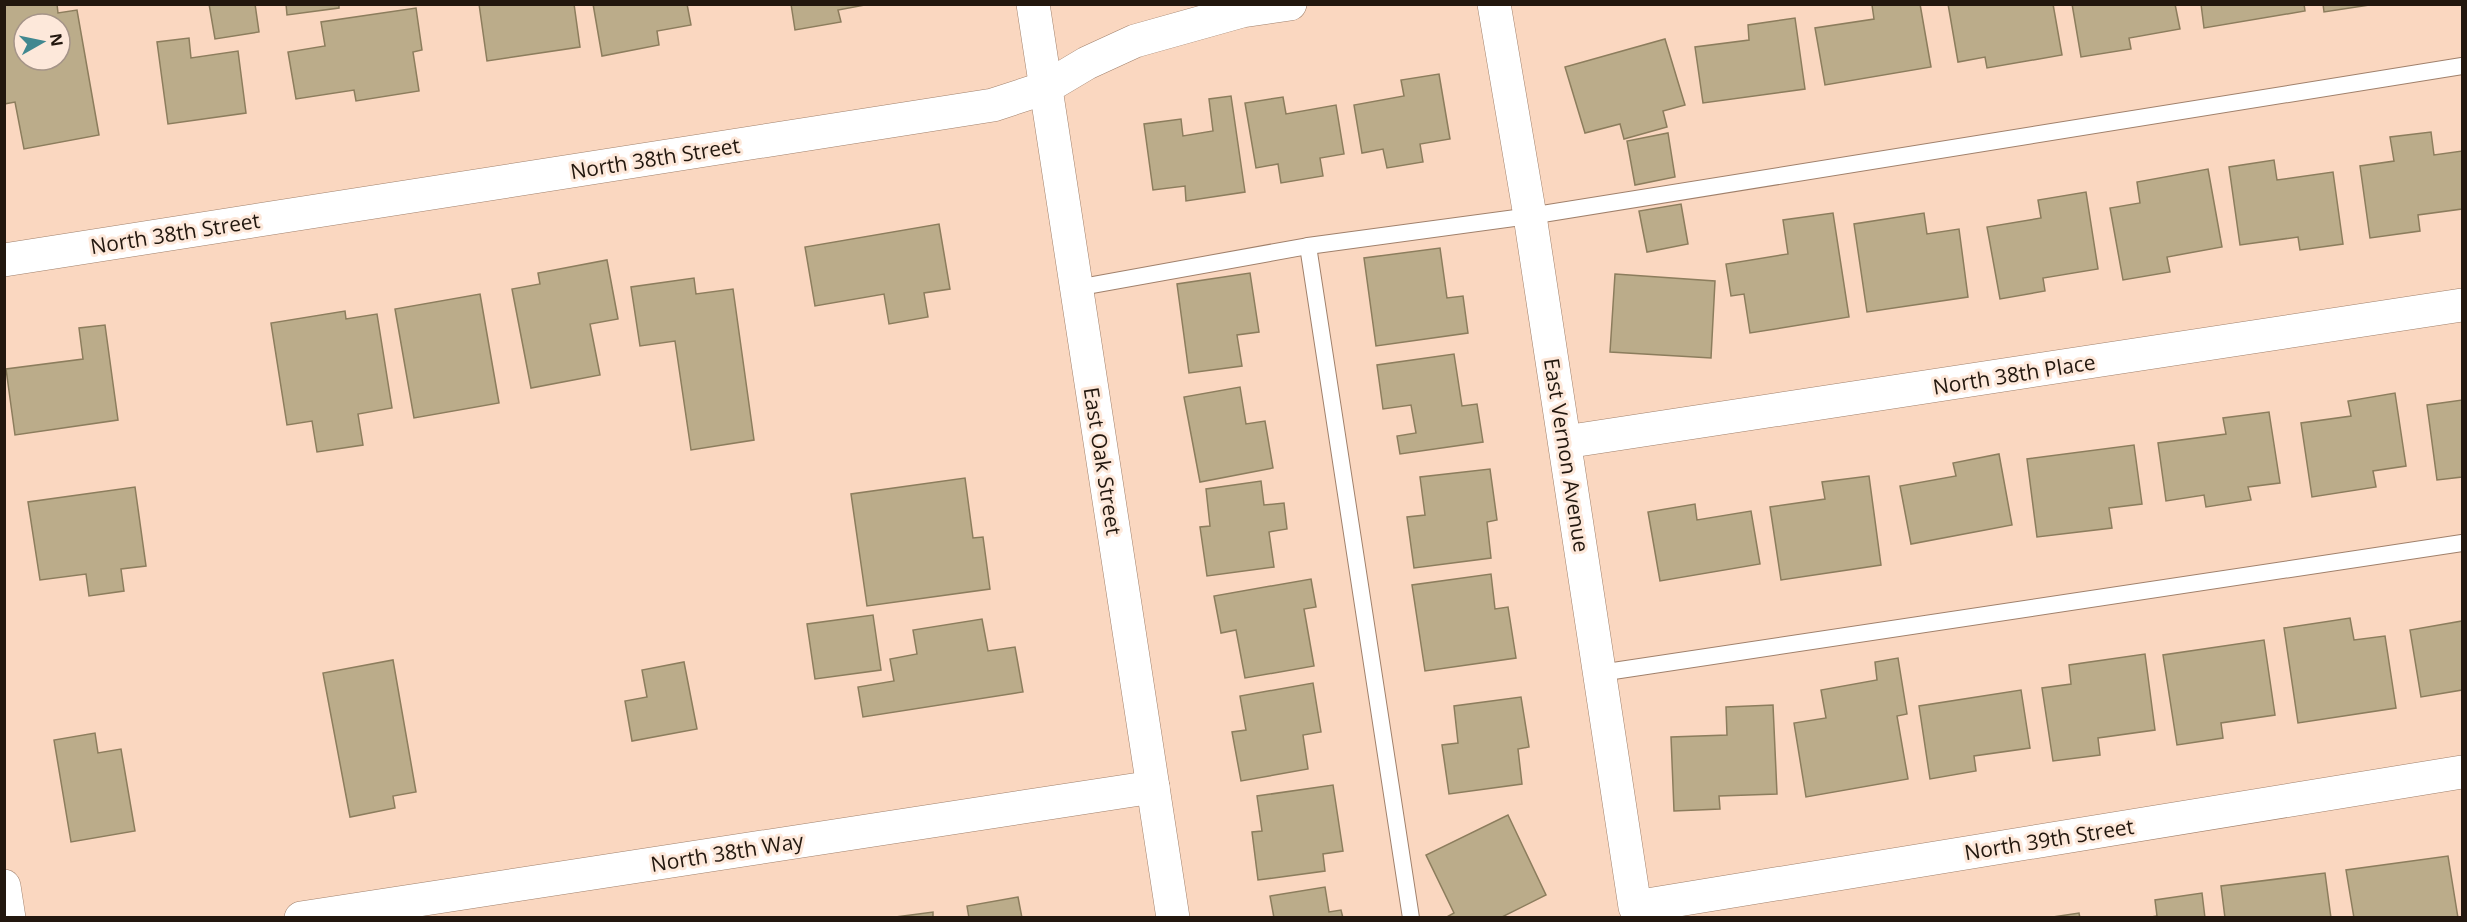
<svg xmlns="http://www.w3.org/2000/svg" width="2467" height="922" viewBox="0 0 2467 922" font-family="'Open Sans',sans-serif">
<rect width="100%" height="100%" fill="#fad7c0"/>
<g fill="#bbac8a" stroke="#8c7d5d" stroke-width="1.5" fill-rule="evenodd">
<path d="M 4,4 L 57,4 L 58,13 L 77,10 L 99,135 L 24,149 L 15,102 L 4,104 ZM 24,24 L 60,24 L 60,60 L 24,60 Z"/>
<polygon points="209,4 255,4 259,32 215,39"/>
<polygon points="286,4 339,4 339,8 287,15"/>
<polygon points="479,4 574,4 580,47 487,61"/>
<polygon points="593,4 687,4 691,25 657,31 659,45 602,56"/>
<polygon points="791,4 870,4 838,10 841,22 795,30"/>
<polygon points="1920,4 1931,67 1825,85 1815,28 1874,19 1872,5"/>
<polygon points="1948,4 2053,4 2062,55 1987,68 1985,57 1958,62"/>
<polygon points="2072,4 2175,4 2180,29 2129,38 2131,49 2081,57"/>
<polygon points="2201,4 2304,4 2305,11 2204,28"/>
<polygon points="2323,4 2376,4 2324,12"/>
<polygon points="416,8 422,50 413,52 419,91 356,101 354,90 296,99 288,52 325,46 321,22"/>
<polygon points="1795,18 1805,89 1703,103 1695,47 1749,40 1748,25"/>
<polygon points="189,38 191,58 238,51 246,113 168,124 157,42"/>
<polygon points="1665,39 1685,105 1663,111 1667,127 1624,139 1620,124 1585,133 1565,67"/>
<polygon points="1439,74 1450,139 1420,144 1423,162 1387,168 1383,149 1362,153 1354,105 1404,96 1401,80"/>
<polygon points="1231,96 1245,192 1186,201 1185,186 1153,190 1144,124 1181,119 1183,136 1213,131 1209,99"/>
<polygon points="1283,97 1286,114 1336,105 1344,154 1320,158 1323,176 1281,183 1278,164 1256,168 1245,103"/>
<polygon points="2431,132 2434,155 2462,151 2462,209 2418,215 2420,231 2370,238 2360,166 2394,161 2390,137"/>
<polygon points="1668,133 1675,177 1635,185 1627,141"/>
<polygon points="2274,160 2277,180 2333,172 2343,244 2300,250 2298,237 2240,245 2229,167"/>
<polygon points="2208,169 2222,247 2167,257 2170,272 2123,280 2110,208 2140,203 2137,182"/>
<polygon points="2086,192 2098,269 2043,278 2045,291 2000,299 1987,227 2041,218 2038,200"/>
<polygon points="1681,204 1688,244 1647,252 1639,211"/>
<polygon points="1833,213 1849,317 1750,333 1744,294 1731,296 1726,264 1788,254 1783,220"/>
<polygon points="1924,213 1927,234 1959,229 1968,297 1867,312 1854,224"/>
<polygon points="939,224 950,289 924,293 928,317 889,324 884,294 815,306 805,247"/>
<polygon points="1440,248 1447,298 1463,296 1468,333 1376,346 1364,258"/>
<polygon points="607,260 618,319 590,324 600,375 531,388 512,289 540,284 538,273"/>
<polygon points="1250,273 1259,332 1237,335 1242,366 1189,373 1177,284"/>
<polygon points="1615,274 1715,281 1711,358 1610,352"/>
<polygon points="694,278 696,294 733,289 754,440 691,450 675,341 640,346 631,287"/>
<polygon points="480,294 499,403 414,418 395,309"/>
<polygon points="345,311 346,319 377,314 392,408 358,414 363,445 317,452 312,421 287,425 271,323"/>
<polygon points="105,325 118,420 15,435 6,369 83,359 79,328"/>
<polygon points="1454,354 1462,406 1477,404 1483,442 1400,454 1397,436 1416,433 1411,405 1383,409 1377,365"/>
<polygon points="1240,387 1246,424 1265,421 1273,468 1200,482 1184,397"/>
<polygon points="2395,393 2406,466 2373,471 2376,487 2312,497 2301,423 2351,416 2348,401"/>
<polygon points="2462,400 2462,477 2437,480 2427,405"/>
<polygon points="2269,412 2280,483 2248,487 2251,500 2206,507 2204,495 2166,501 2158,443 2226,434 2223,418"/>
<polygon points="2134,445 2142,504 2109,508 2112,528 2037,537 2027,459"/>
<polygon points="1999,454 2012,525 1911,544 1900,486 1956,476 1953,463"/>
<polygon points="1490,469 1497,520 1487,522 1491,558 1414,568 1407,517 1425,515 1420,477"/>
<polygon points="1869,476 1881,565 1781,580 1770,507 1825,499 1822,482"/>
<polygon points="965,478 973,538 983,537 990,589 867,606 851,494"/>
<polygon points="1261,481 1264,505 1284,503 1287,529 1269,532 1274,567 1207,576 1200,527 1210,526 1206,489"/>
<polygon points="135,487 146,566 121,569 124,591 89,596 86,574 40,580 28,502"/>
<polygon points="1695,504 1697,520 1751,511 1760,564 1660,581 1648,512"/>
<polygon points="1491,574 1495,609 1508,607 1516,658 1425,671 1412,585"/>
<polygon points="1311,579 1316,607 1304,609 1314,666 1245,678 1236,630 1221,633 1214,596"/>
<polygon points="873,615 881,670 815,679 807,624"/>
<polygon points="2350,618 2354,640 2385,636 2396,708 2298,723 2284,628"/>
<polygon points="982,619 988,651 1015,647 1023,692 863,717 858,687 894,681 890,659 917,654 913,630"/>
<polygon points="2462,621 2462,690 2421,697 2410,630"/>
<polygon points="2264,640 2275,715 2221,723 2223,738 2177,745 2163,655"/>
<polygon points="2145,654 2155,730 2098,738 2100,755 2053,761 2042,688 2071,684 2069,665"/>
<polygon points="1898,658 1907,714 1897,716 1908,779 1806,797 1794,723 1826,718 1821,690 1877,680 1875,662"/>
<polygon points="393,660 416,792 393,796 395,808 350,817 323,673"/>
<polygon points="684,662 697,729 632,741 625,701 647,697 642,670"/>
<polygon points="1313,683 1321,732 1303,735 1308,769 1241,781 1232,732 1246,730 1240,696"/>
<polygon points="2021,690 2030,748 1974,756 1976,771 1930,779 1919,706"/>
<polygon points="1521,697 1529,747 1518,749 1522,784 1449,794 1442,745 1458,743 1454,706"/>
<polygon points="1773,705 1777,794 1719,796 1720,809 1674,811 1671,737 1727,735 1726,707"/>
<polygon points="95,733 98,753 121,749 135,831 71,842 54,740"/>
<polygon points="1333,785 1343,851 1323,854 1325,871 1258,880 1252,832 1262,831 1257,796"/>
<polygon points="1508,815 1546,895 1500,918 1445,918 1454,913 1426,855"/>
<polygon points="2448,856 2458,918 2354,918 2346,870"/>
<polygon points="2325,873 2331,918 2225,918 2221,886"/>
<polygon points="1325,887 1329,912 1341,910 1343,918 1274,918 1270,896"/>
<polygon points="2202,893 2205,918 2145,918 2157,916 2155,900"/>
<polygon points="1018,897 1022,918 969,918 967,906"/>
<polygon points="933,912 933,918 896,918 896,917"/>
<polygon points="2079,913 2080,918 2046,918"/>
</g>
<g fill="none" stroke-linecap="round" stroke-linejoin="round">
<defs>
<g id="lane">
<polyline points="1308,246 1411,918"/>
<polyline points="1076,288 1308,246 1530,216 2462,66"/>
<polyline points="1600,673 2462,543"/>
</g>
<g id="street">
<polyline points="1494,4 1530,216 1635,907 2462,772"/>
<polyline points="4,260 993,105 1045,88 1087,63 1135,41 1242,11 1290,4"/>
<polyline points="1565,442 2462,305"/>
<polyline points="4,886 9,918"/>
<polyline points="301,918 1153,787"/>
</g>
<polyline id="secondary" points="1033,4 1173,918"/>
</defs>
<use href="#lane" stroke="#a0806b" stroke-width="18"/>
<use href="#street" stroke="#a0806b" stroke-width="34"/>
<use href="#secondary" stroke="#a0806b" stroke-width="34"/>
<use href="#lane" stroke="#fff" stroke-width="16"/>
<use href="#street" stroke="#fff" stroke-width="33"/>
<use href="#secondary" stroke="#fff" stroke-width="33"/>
</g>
<g text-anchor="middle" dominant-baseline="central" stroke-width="6" stroke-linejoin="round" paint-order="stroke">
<g font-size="21" fill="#22170e" stroke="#fde8da">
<text transform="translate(655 158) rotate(-9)">North 38th Street</text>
<text transform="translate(175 233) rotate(-9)">North 38th Street</text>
<text transform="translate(2014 374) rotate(-9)">North 38th Place</text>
<text transform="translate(1567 455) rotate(81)">East Vernon Avenue</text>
<text transform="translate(1103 461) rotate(81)">East Oak Street</text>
<text transform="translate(2049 839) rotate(-9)">North 39th Street</text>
<text transform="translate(727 852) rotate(-9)">North 38th Way</text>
</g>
</g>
<rect width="2467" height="922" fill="none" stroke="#22170e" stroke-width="12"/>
<g transform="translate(42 42) rotate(81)"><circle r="28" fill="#fde8da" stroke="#a59488" stroke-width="1.5"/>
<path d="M0-4.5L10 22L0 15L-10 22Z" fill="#418890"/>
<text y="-9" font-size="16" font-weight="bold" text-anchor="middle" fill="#22170e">N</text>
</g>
</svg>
